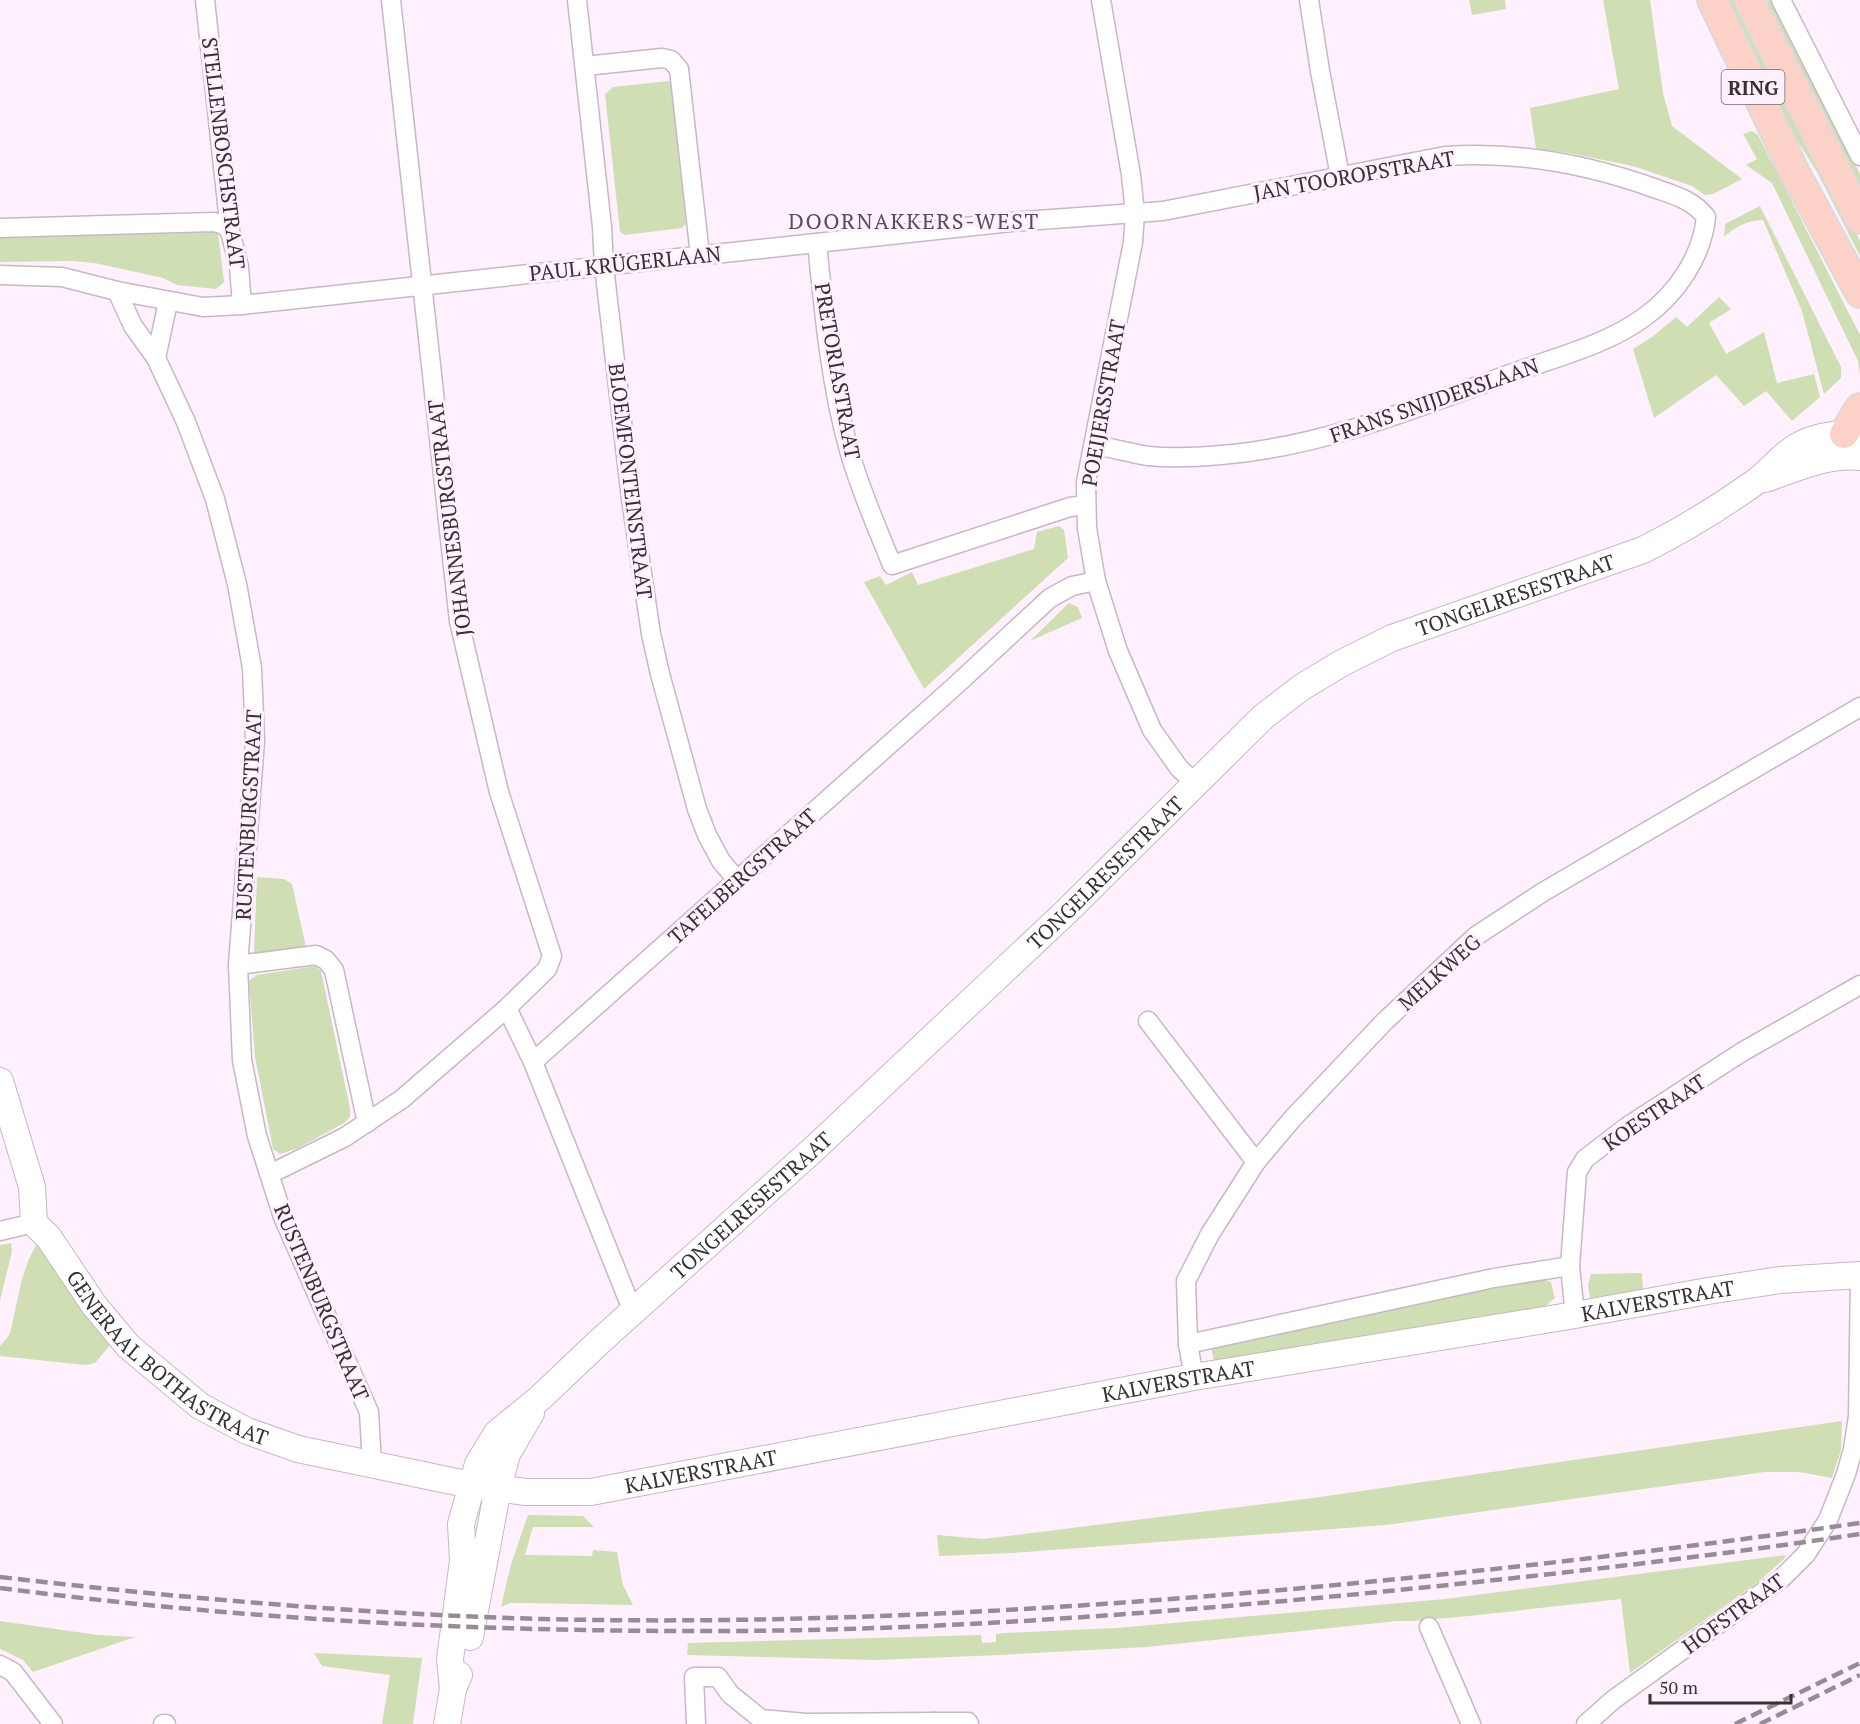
<svg xmlns="http://www.w3.org/2000/svg" width="1860" height="1724" viewBox="0 0 1860 1724" font-family="'PT Serif',serif">
<rect width="100%" height="100%" fill="#fff0fd"/>
<g fill="#d0deb3">
<polygon points="1469,0 1505,0 1506,9 1472,15"/>
<polygon points="1603,0 1650,0 1663,93 1672,126 1742,179 1713,194 1705,195 1692,186 1633,166 1569,153 1536,149 1530,108 1619,89"/>
<polygon points="1721,0 1737,0 1860,241 1860,256 1817,172 1773,102"/>
<polygon points="1761,0 1772,0 1860,174 1860,195"/>
<polygon points="669,81 671,84 686,224 682,228 625,235 620,232 605,94 613,87"/>
<polygon points="1752,131 1758,135 1860,335 1860,375 1858,361 1772,183 1746,165 1757,159 1743,134"/>
<path d="M 1760,206 L 1841,367 L 1841,378 L 1824,394 L 1802,311 L 1763,220 C 1750,219 1733,228 1724,237 L 1725,224 Z"/>
<polygon points="218,232 224,282 216,289 177,285 163,278 95,263 72,261 0,262 0,238"/>
<polygon points="1719,297 1731,309 1709,323 1726,354 1764,332 1777,383 1814,374 1820,397 1792,421 1766,391 1744,406 1716,375 1654,418 1633,349 1652,337 1676,317 1687,327"/>
<polygon points="1059,526 1064,530 1068,558 924,689 864,582 880,576 886,585 912,572 918,585 1034,549 1037,532"/>
<polygon points="1069,603 1078,607 1082,618 1030,641"/>
<polygon points="257,877 284,879 292,884 307,952 257,954 254,951"/>
<polygon points="315,966 321,971 350,1108 350,1117 344,1123 298,1148 280,1154 273,1149 255,1057 249,981 257,975"/>
<polygon points="39,1239 111,1344 95,1363 86,1365 0,1356 0,1346 10,1334 22,1279 28,1261"/>
<polygon points="11,1243 12,1251 0,1301 0,1245"/>
<polygon points="1642,1273 1643,1291 1590,1298 1588,1285 1591,1274"/>
<polygon points="1542,1278 1551,1282 1555,1298 1542,1309 1214,1362 1211,1347"/>
<polygon points="1842,1421 1841,1450 1832,1478 1799,1472 1765,1472 1386,1525 1013,1553 939,1556 937,1535 983,1539 1313,1498"/>
<polygon points="528,1515 583,1516 594,1527 533,1527 525,1555 592,1556 593,1550 617,1552 623,1585 633,1605 526,1603 510,1603 501,1607 511,1564"/>
<polygon points="1786,1555 1784,1559 1758,1582 1630,1673 1621,1599 1469,1616 1413,1621 1397,1621 1146,1647 1000,1655 877,1660 687,1655 688,1643 981,1635 982,1643 996,1642 996,1634 1004,1633 1116,1628 1445,1599"/>
<polygon points="0,1621 98,1635 135,1637 33,1672 23,1660 0,1649"/>
<polygon points="314,1653 422,1658 413,1724 382,1724 390,1675 322,1666"/>
</g>
<g fill="none" stroke-linecap="round" stroke-linejoin="round">
<defs>
<g id="street">
<polyline points="205,0 230,231 239,267 242,305"/>
<polyline points="577,0 602,227 604,266 631,499 651,634 660,674 697,809 707,835 721,861 737,880"/>
<polyline points="1101,0 1131,175 1135,213 1133,242 1086,482 1087,528 1096,581 1118,651 1152,730 1179,768 1196,784"/>
<polyline points="1309,0 1320,71 1340,176"/>
<polyline points="1781,0 1860,156"/>
<polyline points="585,66 662,58 671,60 679,69 700,255"/>
<polyline points="0,228 214,222 224,225 230,231"/>
<path d="M 817,243 C 824,312 830,383 849,450 C 860,490 877,527 892,565 L 1070,507 L 1086,505"/>
<path d="M 0,275 L 62,277 L 117,291 L 203,307 L 242,305 L 1011,222 L 1163,211 L 1445,156 C 1516,151 1587,164 1654,188 C 1674,195 1693,200 1706,217 C 1702,257 1676,295 1643,318 C 1606,345 1556,357 1513,373 C 1418,407 1323,447 1221,455 C 1199,457 1169,458 1148,456 C 1130,453 1112,448 1094,445"/>
<polyline points="117,291 133,326 156,358 186,422 215,499 237,584 252,668 255,741 238,965 242,1060 257,1136 283,1217 369,1412 372,1465"/>
<polyline points="156,358 168,302"/>
<polyline points="238,965 316,955 326,960 334,970 367,1123"/>
<polyline points="507,1008 533,1062 633,1312"/>
<polyline points="1148,1021 1256,1162"/>
<polyline points="533,1062 955,686 1050,598 1072,586 1096,581"/>
<polyline points="270,1174 345,1137 402,1099 507,1008 547,969 552,956 499,792 459,621 391,0"/>
<polyline points="0,1231 34,1223"/>
<polyline points="1575,1315 1570,1266 1571,1253 1577,1172 1585,1159 1628,1126 1742,1052 1860,985"/>
<polyline points="1188,1344 1494,1278 1570,1266"/>
<polyline points="1194,1377 1188,1344 1186,1281 1210,1234 1256,1162 1293,1118 1385,1021 1476,936 1543,892 1860,707"/>
<polyline points="1429,1627 1471,1724"/>
<polyline points="0,1665 13,1672 53,1724"/>
<polyline points="933,1722 968,1722 969,1724"/>
<polyline points="163,1724 166,1724"/>
<polyline points="696,1724 694,1677 718,1677 730,1694 761,1719 806,1723 933,1722 934,1724"/>
<polyline points="1586,1724 1613,1700 1781,1579 1806,1554 1828,1520 1846,1474 1853,1449 1858,1416 1860,1275"/>
</g>
<g id="secondary">
<path d="M 1765,479 C 1796,469 1827,453 1860,457"/>
<path id="s1" d="M 0,1081 L 32,1187 L 34,1223 L 49,1238 L 94,1305 L 128,1346 L 200,1406 L 247,1431 L 298,1449 L 471,1485 L 526,1492 L 591,1492 L 1194,1377 L 1575,1315 L 1708,1291 L 1780,1280 L 1860,1275"/>
<polyline points="470,1637 498,1488 507,1454 531,1413"/>
<path id="s2" d="M 453,1689 L 450,1659 L 463,1561 L 461,1524 L 478,1464 L 497,1433 L 540,1398 L 599,1342 L 816,1147 L 1066,912 L 1263,717 L 1302,687 L 1342,663 L 1392,638 L 1643,550 C 1681,531 1719,508 1754,483 C 1767,474 1777,461 1789,452 C 1808,437 1836,432 1860,435"/>
<polyline points="447,1724 453,1689 459,1675"/>
</g>
<g id="primary">
<polyline points="1712,0 1795,173 1860,293"/>
<polyline points="1749,0 1860,219"/>
<polyline points="1844,434 1860,408"/>
</g>
</defs>
<use href="#street" stroke="#c6b8c4" stroke-width="21"/>
<use href="#secondary" stroke="#c6b8c4" stroke-width="28"/>
<use href="#primary" stroke="#dbdadb" stroke-width="32"/>
<use href="#street" stroke="#fff" stroke-width="18"/>
<use href="#secondary" stroke="#fff" stroke-width="26"/>
<use href="#primary" stroke="#fcd1c8" stroke-width="28"/>
<g stroke="#968c95" stroke-width="4.5" stroke-dasharray="12 6" stroke-linecap="butt">
<path d="M 0,1577 C 180,1598 361,1614 542,1619 C 792,1625 1043,1611 1292,1589 C 1482,1572 1671,1550 1860,1523"/>
<path d="M 0,1588 C 230,1618 461,1631 692,1631 C 908,1632 1124,1616 1338,1596 C 1513,1579 1687,1560 1860,1534"/>
<polyline points="1735,1724 1860,1663"/>
<polyline points="1760,1724 1860,1675"/>
</g>
</g>
<g text-anchor="middle" dominant-baseline="central" stroke-width="6" stroke-linejoin="round" paint-order="stroke">
<rect fill="#fff0fd" stroke="#736a72" stroke-width="1.5" x="1721.5" y="70" width="63" height="34" rx="4.5"/>
<g font-size="20" font-weight="bold" fill="#373136">
<text x="1753" y="87">RING</text>
</g>
<g font-size="21" fill="#373136" stroke="#fff0fd">
<text transform="translate(224 153) rotate(83)">STELLENBOSCHSTRAAT</text>
<text transform="translate(1354 175) rotate(-10)">JAN TOOROPSTRAAT</text>
<text transform="translate(625 263) rotate(-6)">PAUL KRÜGERLAAN</text>
<text transform="translate(838 371) rotate(80)">PRETORIASTRAAT</text>
<text transform="translate(1434 400) rotate(-19)">FRANS SNIJDERSLAAN</text>
<text transform="translate(1103 403) rotate(-80)">POEIJERSSTRAAT</text>
<text transform="translate(631 481) rotate(83)">BLOEMFONTEINSTRAAT</text>
<text transform="translate(449 518) rotate(-97)">JOHANNESBURGSTRAAT</text>
<text stroke="none"><textPath href="#s2" startOffset="1596">TONGELRESESTRAAT</textPath></text>
<text transform="translate(248 815) rotate(-87)">RUSTENBURGSTRAAT</text>
<text stroke="none"><textPath href="#s2" startOffset="1092">TONGELRESESTRAAT</textPath></text>
<text transform="translate(742 876) rotate(-42)">TAFELBERGSTRAAT</text>
<text transform="translate(1439 972) rotate(-42)">MELKWEG</text>
<text transform="translate(1654 1112) rotate(-34)">KOESTRAAT</text>
<text stroke="none"><textPath href="#s2" startOffset="606">TONGELRESESTRAAT</textPath></text>
<text stroke="none"><textPath href="#s1" startOffset="1884">KALVERSTRAAT</textPath></text>
<text transform="translate(322 1302) rotate(67)">RUSTENBURGSTRAAT</text>
<text stroke="none"><textPath href="#s1" startOffset="340">GENERAAL BOTHASTRAAT</textPath></text>
<text stroke="none"><textPath href="#s1" startOffset="1398">KALVERSTRAAT</textPath></text>
<text stroke="none"><textPath href="#s1" startOffset="912">KALVERSTRAAT</textPath></text>
<text transform="translate(1733 1613) rotate(-36)">HOFSTRAAT</text>
</g>
<g font-size="22" letter-spacing="1.5" fill="#594d58" stroke="#fff0fd">
<text x="914" y="220">DOORNAKKERS-WEST</text>
</g>
</g>
<path d="M1650 1694v9h141v-9" fill="none" stroke="#373136" stroke-width="3"/>
<text x="1659" y="1694" font-size="18" fill="#373136" stroke="#fff0fd" stroke-width="4.5" paint-order="stroke">50 m</text>
</svg>
